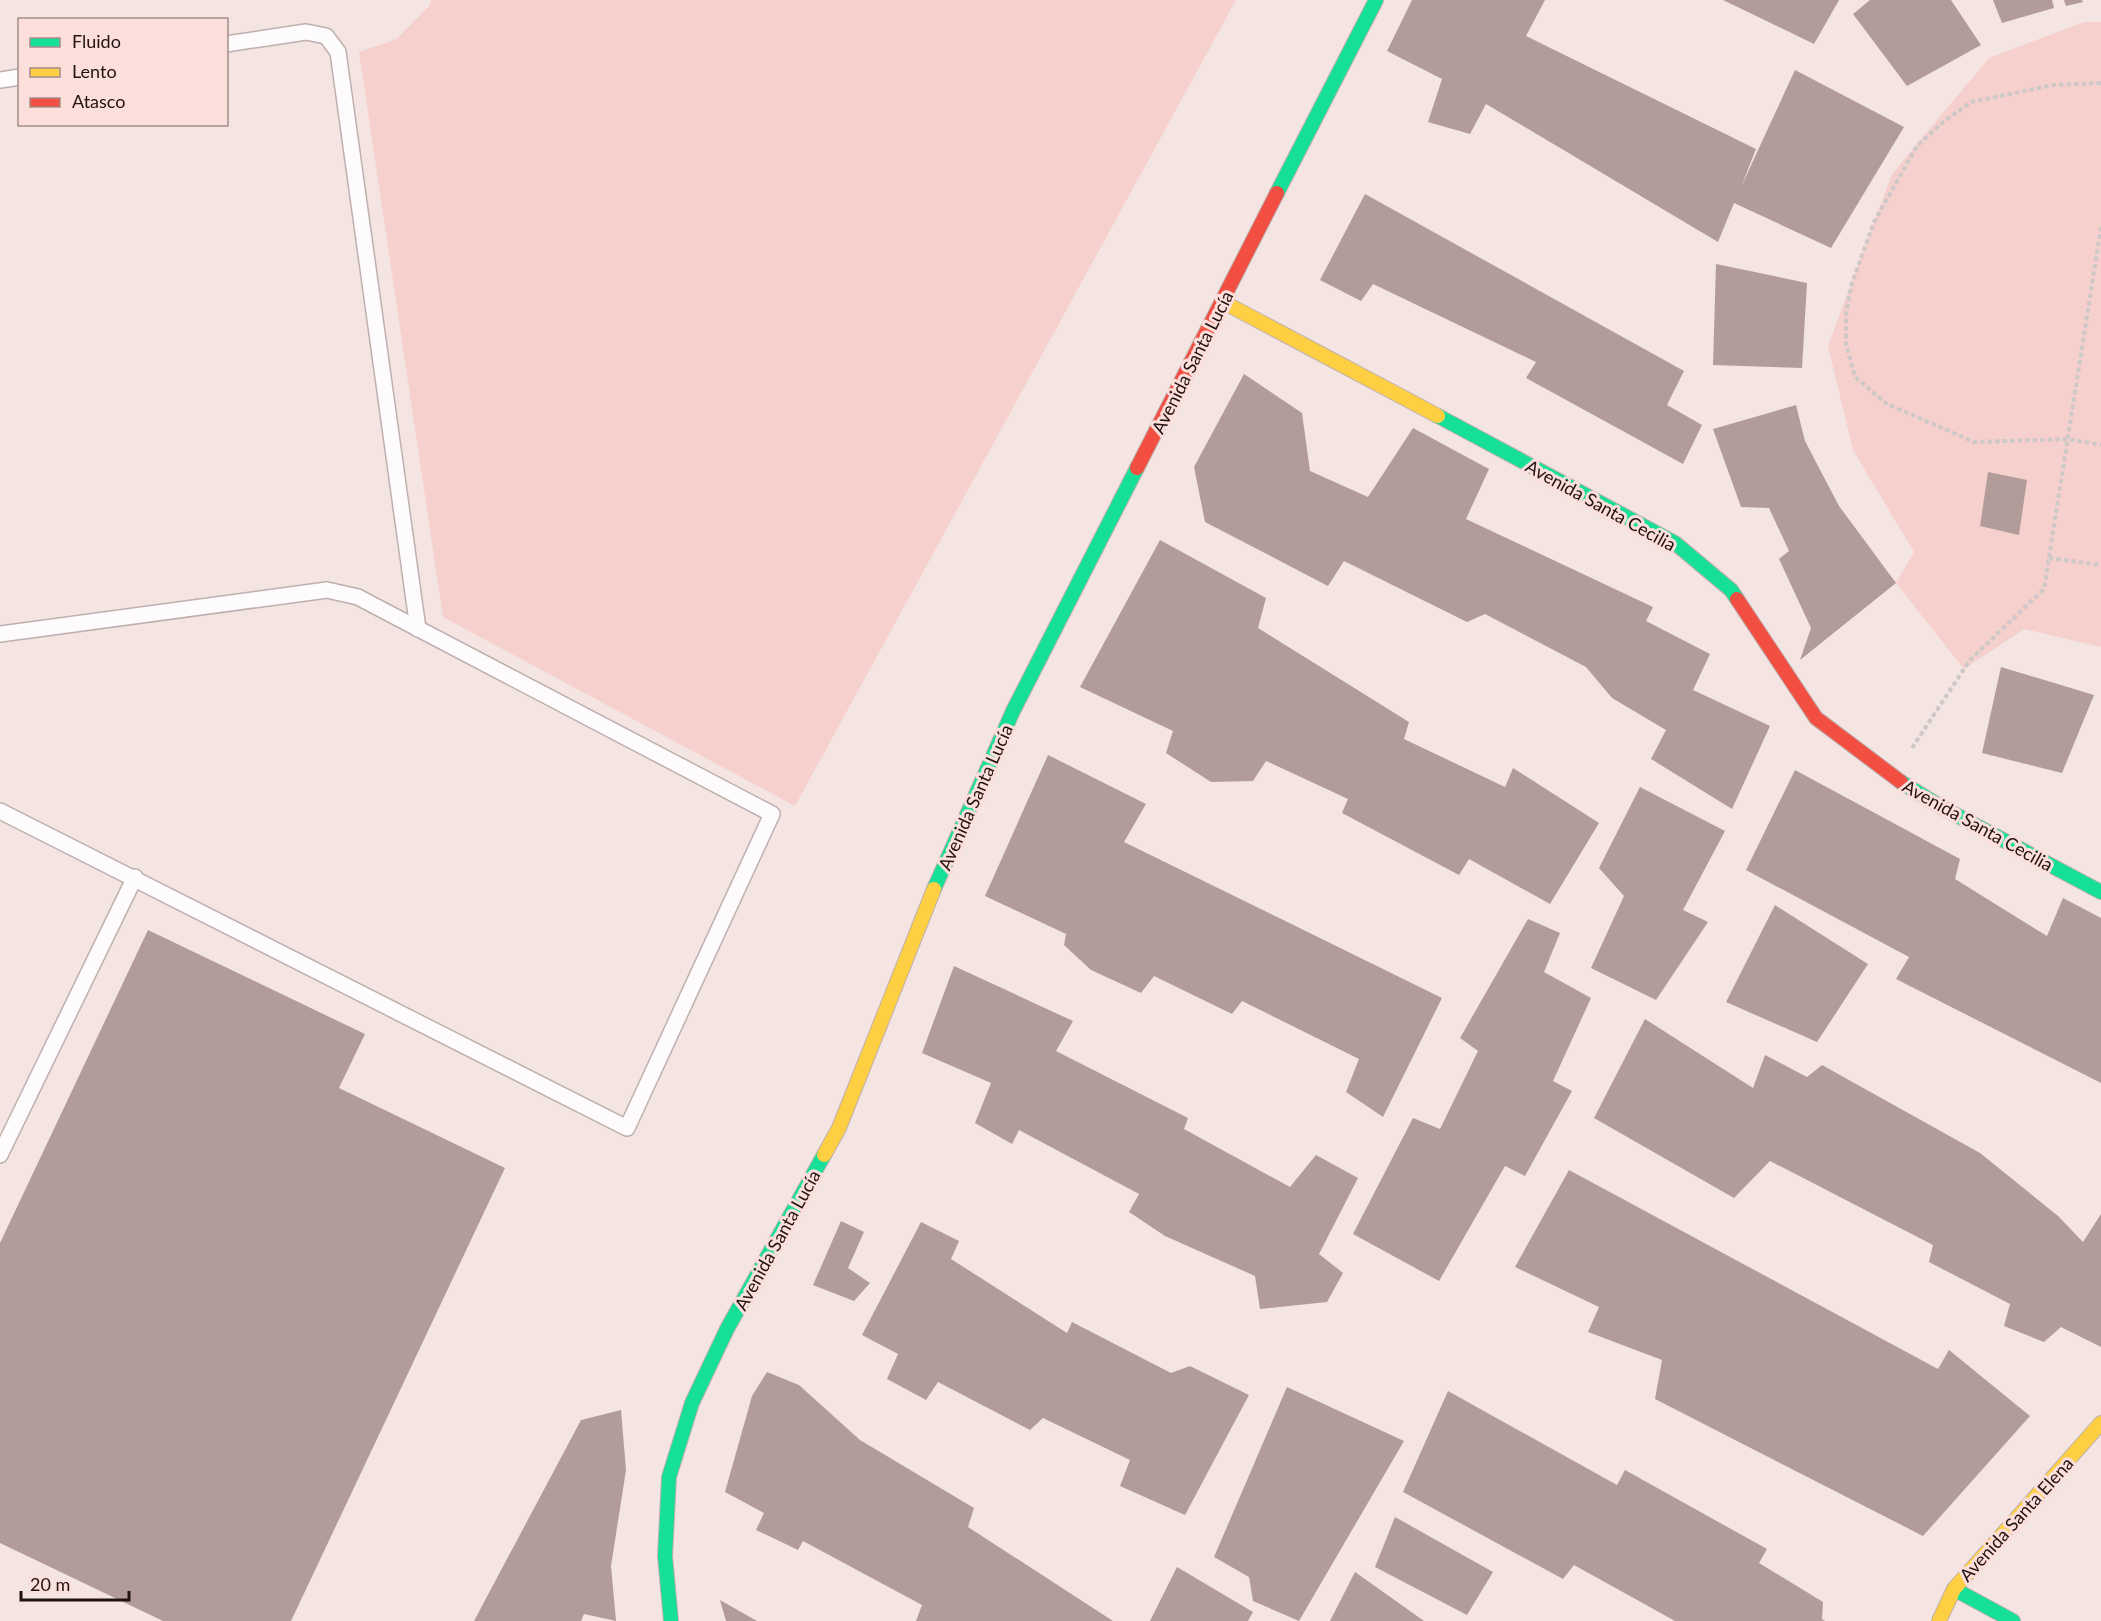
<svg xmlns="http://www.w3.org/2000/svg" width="2101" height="1621" viewBox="0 0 2101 1621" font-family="Lato,sans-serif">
<rect width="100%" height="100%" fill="#f4e4e2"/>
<g fill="#f5d0cc">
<polygon points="431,0 1236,0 795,806 443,617 359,52 397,39 430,5"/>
<polygon points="2084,22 2101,22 2101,647 2024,629 1964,669 1896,583 1914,552 1853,450 1828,346 1892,174 1989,58"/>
</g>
<g fill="#b29c9a">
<polygon points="1412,0 1545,0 1526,36 1756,149 1741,187 1795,70 1904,127 1831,248 1734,203 1718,242 1486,104 1470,134 1428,122 1442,79 1387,51"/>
<polygon points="1723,0 1839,0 1814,44"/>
<polygon points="1870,0 1951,0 1981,45 1907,86 1853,14"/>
<polygon points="1993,0 2052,0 2054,8 2002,23"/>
<polygon points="2064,0 2082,0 2083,2 2066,6"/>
<polygon points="1365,194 1684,371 1667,405 1702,425 1683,464 1526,378 1536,362 1373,284 1361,301 1320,280"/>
<polygon points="1716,264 1807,283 1802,368 1713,365"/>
<polygon points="1244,374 1302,413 1310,471 1368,497 1413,428 1489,469 1466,519 1653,607 1646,621 1710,654 1693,690 1770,726 1732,809 1651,759 1666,730 1612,698 1586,667 1485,614 1467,622 1344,561 1328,586 1205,522 1194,467"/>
<polygon points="1796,405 1805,441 1839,506 1896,583 1800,660 1811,628 1779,559 1789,551 1769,508 1741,507 1713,429"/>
<polygon points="1988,472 2027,480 2019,535 1980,526"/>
<polygon points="1160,540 1266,598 1258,628 1409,722 1404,739 1505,787 1513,768 1599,823 1550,904 1469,859 1459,875 1342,813 1348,799 1266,761 1253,781 1211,782 1166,753 1173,731 1080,687"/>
<polygon points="2001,667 2094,695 2062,773 1982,753"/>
<polygon points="1048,755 1146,804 1124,842 1442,998 1383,1117 1346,1092 1359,1059 1242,1001 1232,1014 1154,976 1141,993 1091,970 1064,945 1066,934 985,896"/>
<polygon points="1795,770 1960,859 1955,879 2047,936 2063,898 2101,918 2101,1083 1896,979 1909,957 1746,870"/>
<polygon points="1640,787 1725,831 1683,910 1708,922 1656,1000 1591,968 1624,896 1599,868"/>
<polygon points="1775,905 1868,964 1817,1042 1726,1002"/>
<polygon points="1528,919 1560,933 1544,972 1591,998 1553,1081 1572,1091 1525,1176 1505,1166 1439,1281 1353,1234 1413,1118 1440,1129 1478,1051 1460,1038"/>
<polygon points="148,930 365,1034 339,1088 505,1168 291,1621 163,1621 0,1543 0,1243"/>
<polygon points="954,966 1073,1021 1056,1051 1188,1118 1184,1129 1290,1187 1316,1155 1358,1178 1319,1254 1343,1273 1327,1302 1260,1309 1255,1276 1165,1236 1129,1212 1139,1194 1019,1130 1012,1144 975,1123 991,1083 922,1053"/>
<polygon points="1645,1019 1753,1088 1765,1055 1807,1077 1822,1065 1980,1153 2058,1216 2083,1242 2101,1214 2101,1347 2061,1327 2044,1342 2004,1326 2010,1304 1929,1262 1933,1245 1770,1161 1734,1198 1594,1118"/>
<polygon points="1569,1170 1938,1369 1949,1350 2030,1416 1923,1536 1655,1399 1662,1360 1588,1332 1599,1307 1515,1267"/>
<polygon points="841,1221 864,1232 848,1268 870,1283 854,1301 813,1285"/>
<polygon points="921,1222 959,1241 951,1259 1067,1333 1072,1322 1171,1373 1190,1366 1249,1395 1185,1515 1120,1486 1130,1460 1043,1418 1030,1430 938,1382 926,1400 887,1379 898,1354 862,1335"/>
<polygon points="767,1372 799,1385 860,1440 974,1508 968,1527 1113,1621 916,1621 922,1605 803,1541 798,1550 756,1530 764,1513 725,1492 752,1396"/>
<polygon points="1287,1387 1404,1441 1299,1621 1253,1601 1249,1577 1214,1557"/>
<polygon points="1448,1391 1617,1485 1625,1470 1767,1549 1759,1563 1823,1602 1822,1619 1825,1621 1675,1621 1574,1565 1563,1579 1403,1492"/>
<polygon points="621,1410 626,1470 611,1566 616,1621 584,1614 581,1621 474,1621 581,1420"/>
<polygon points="1395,1517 1493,1572 1467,1615 1375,1567"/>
<polygon points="1177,1567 1253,1612 1248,1621 1150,1621"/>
<polygon points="1355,1572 1424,1621 1330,1621"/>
<polygon points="720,1600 757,1621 726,1621"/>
</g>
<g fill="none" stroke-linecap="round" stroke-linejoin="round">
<defs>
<g id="lane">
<polyline points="226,44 306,32 326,36 338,52 418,629"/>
<polyline points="0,80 20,77"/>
<polyline points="0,634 327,590 358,597 373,605 772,814 627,1128 0,811"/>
<polyline points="0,1155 135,877"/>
</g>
<g id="fast">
<polyline points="1277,193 1376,0"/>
<polyline points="1438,416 1675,543 1731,590 1737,599"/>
<polyline points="1901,782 1941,807 2101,892"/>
<polyline points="934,889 1013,711 1137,468"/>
<polyline points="1954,1589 2013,1621"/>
<polyline points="671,1621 665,1556 669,1477 692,1403 727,1329 824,1155"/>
</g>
<g id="slow">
<polyline points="1223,302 1438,416"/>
<polyline points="824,1155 839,1128 934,889"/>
<polyline points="1939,1621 1954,1589 2101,1423"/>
</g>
<g id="jam">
<polyline points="1137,468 1277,193"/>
<polyline points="1737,599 1816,718 1901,782"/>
</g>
</defs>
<use href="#lane" stroke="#beb0af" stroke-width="18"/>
<use href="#fast" stroke="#beb0af" stroke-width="16"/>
<use href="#slow" stroke="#beb0af" stroke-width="16"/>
<use href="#jam" stroke="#beb0af" stroke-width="16"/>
<g stroke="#cec8c8" stroke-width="4" stroke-dasharray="4.5 3" stroke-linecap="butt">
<polyline points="2101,83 2053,85 1971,102 1942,123 1917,146 1874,222 1852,283 1846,313 1846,344 1855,377 1887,404 1974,442 2068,439 2101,445"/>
<polyline points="2049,558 2101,565"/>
<polyline points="1912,748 1970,660 2044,589 2101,227"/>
</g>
<use href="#lane" stroke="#fdfbfb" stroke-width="15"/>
<use href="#fast" stroke="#16e098" stroke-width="14"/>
<use href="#slow" stroke="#ffcf43" stroke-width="14"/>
<use href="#jam" stroke="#f24e42" stroke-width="14"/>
</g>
<g text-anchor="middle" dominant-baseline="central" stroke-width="6" stroke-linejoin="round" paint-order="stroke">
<g font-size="18" fill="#201312" stroke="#fcdeda">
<text transform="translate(1192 362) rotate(-63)">Avenida Santa Lucía</text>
<text transform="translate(1601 505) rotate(29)">Avenida Santa Cecilia</text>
<text transform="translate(975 797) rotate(-66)">Avenida Santa Lucía</text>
<text transform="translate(1978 825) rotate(29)">Avenida Santa Cecilia</text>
<text transform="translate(777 1240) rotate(-61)">Avenida Santa Lucía</text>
<text transform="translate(2016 1519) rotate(-48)">Avenida Santa Elena</text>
</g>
</g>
<rect x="18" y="18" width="210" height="108" fill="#fcdeda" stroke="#a48d8a" stroke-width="1.5"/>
<rect x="30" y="38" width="30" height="9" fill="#16e098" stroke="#a48d8a" stroke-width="1.5"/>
<text x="72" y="48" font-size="18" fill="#201312">Fluido</text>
<rect x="30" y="68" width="30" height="9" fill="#ffcf43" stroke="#a48d8a" stroke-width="1.5"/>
<text x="72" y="78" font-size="18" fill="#201312">Lento</text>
<rect x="30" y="98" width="30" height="9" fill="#f24e42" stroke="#a48d8a" stroke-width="1.5"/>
<text x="72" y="108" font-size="18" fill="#201312">Atasco</text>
<path d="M21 1591v9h108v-9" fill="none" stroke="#201312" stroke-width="3"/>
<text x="30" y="1591" font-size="18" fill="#201312" stroke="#fcdeda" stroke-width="4.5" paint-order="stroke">20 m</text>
</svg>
